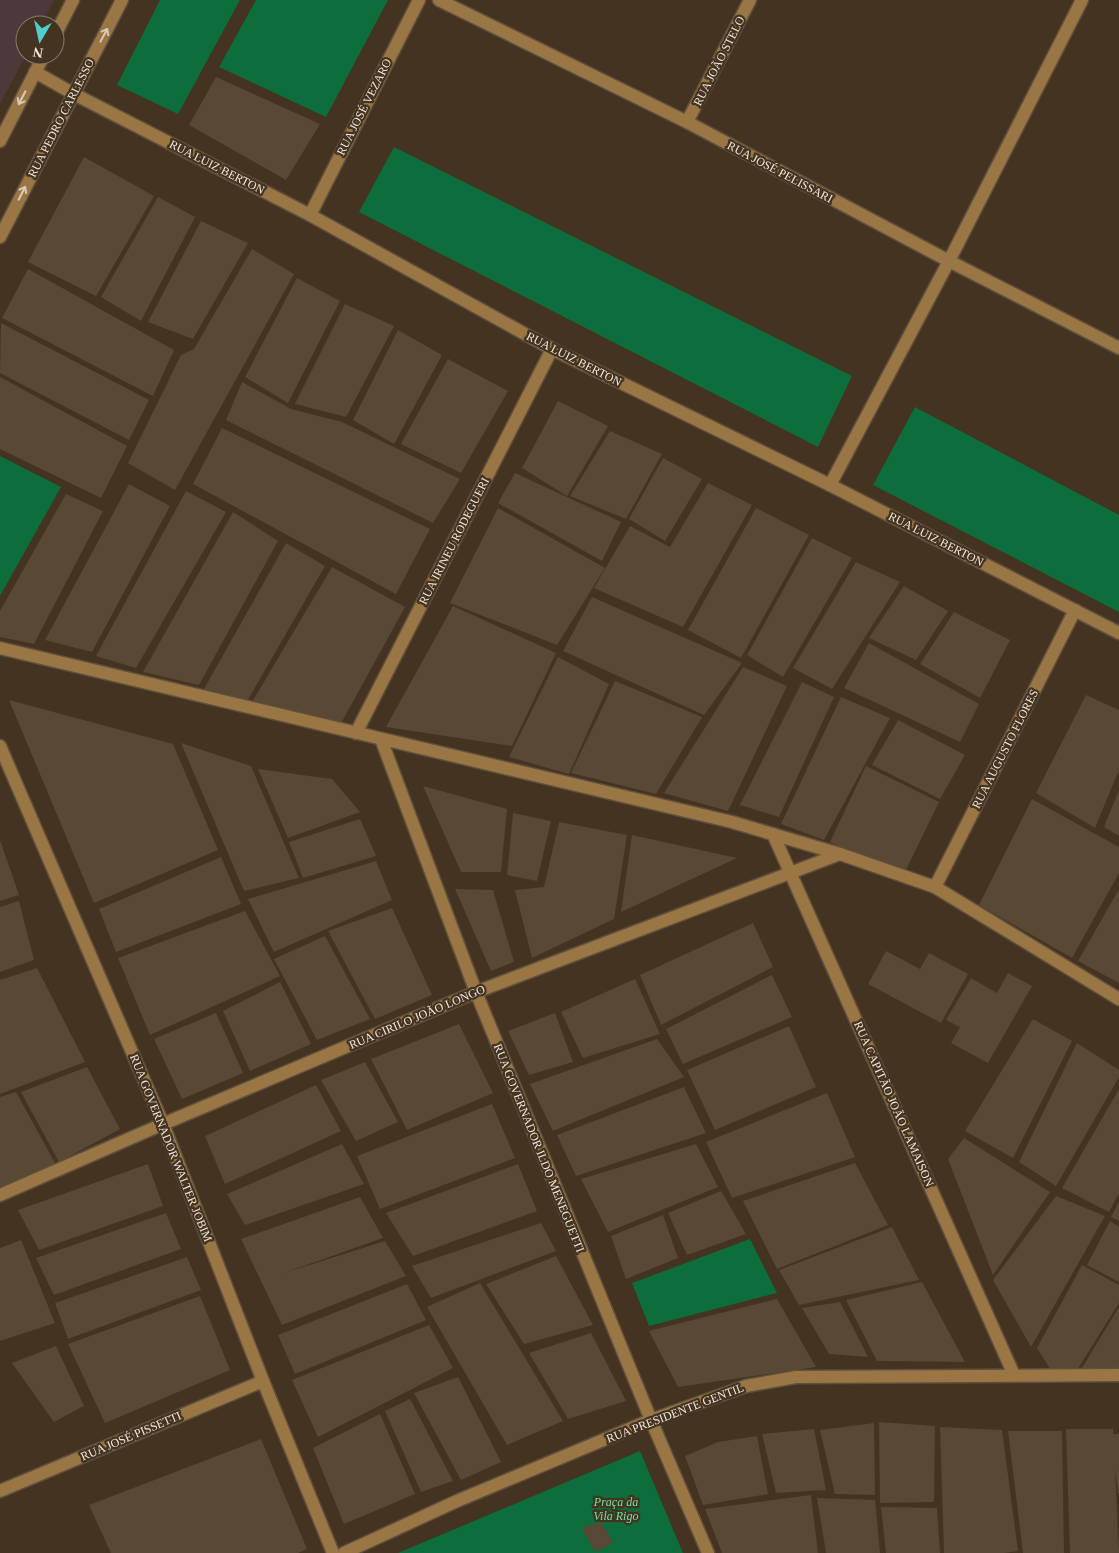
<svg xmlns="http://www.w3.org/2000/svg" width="1119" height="1553" viewBox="0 0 1119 1553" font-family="Georgia,serif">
<rect width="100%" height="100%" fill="#433320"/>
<polygon fill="#4d383b" points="0,0 54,0 41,25 25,25 26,55 0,104"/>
<g fill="#0e6d3c">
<polygon points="160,0 240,0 178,114 117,85"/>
<polygon points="256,0 388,0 326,117 219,67"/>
<polygon points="394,147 852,376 818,447 359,212"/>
<polygon points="915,407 1119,515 1119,612 873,485"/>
<polygon points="0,456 61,487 0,596"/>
<polygon points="750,1239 777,1293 649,1326 632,1283"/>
<polygon points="640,1451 683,1553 398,1553"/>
</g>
<g fill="#584834">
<polygon points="216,77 320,124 286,180 189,125"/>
<polygon points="84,157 154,196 96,296 28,262"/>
<polygon points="158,197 195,217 141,321 101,297"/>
<polygon points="201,221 248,243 193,339 148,322"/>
<polygon points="252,249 294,274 175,490 128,463 181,355 194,349"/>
<polygon points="28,269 174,350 153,396 2,318"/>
<polygon points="297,278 340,301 288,403 245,377"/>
<polygon points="345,304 394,326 346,417 295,404"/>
<polygon points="1,323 149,400 129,440 0,373"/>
<polygon points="398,330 442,355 394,444 353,420"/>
<polygon points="448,359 508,391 461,473 401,444"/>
<polygon points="0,377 127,446 101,498 0,449"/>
<polygon points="242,382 291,409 342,422 460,479 433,523 226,420"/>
<polygon points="558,401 608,426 567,496 522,468"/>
<polygon points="222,428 430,529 396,594 193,484"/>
<polygon points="610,431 662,454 626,519 570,496"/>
<polygon points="663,458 702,479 665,541 629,519"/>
<polygon points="515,473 621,522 602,561 498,503"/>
<polygon points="708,483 752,505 683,627 594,588 630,526 670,547"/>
<polygon points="129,484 170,506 92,652 45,640"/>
<polygon points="186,491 226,512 136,668 96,656"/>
<polygon points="66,494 103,511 34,644 0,637 0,611"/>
<polygon points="498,508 605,568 557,645 450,603"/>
<polygon points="756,508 809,535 741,658 688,630"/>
<polygon points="233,512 278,541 199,685 143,672"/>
<polygon points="812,538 852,558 783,677 747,655"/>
<polygon points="286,543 325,566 246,703 204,689"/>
<polygon points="856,562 900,582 832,689 793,668"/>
<polygon points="332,567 405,607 339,727 252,702"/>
<polygon points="904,586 948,611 916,660 869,638"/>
<polygon points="592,597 742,663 704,715 563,651"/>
<polygon points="453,606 556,653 512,746 386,727"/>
<polygon points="954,612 1010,640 980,698 920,664"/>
<polygon points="869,643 979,704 960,742 844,688"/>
<polygon points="558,657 609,684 569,774 509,757"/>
<polygon points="743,667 787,686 728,811 664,793"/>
<polygon points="615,681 702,717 656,794 571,773"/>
<polygon points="802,682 834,697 779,817 740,805"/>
<polygon points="1086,695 1119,710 1119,770 1095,828 1036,793"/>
<polygon points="841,697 890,718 824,840 781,824"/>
<polygon points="9,700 173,744 218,850 94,903"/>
<polygon points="898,720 965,755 940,799 872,765"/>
<polygon points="181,743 251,766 299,878 244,891"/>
<polygon points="866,766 939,802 904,874 830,842"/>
<polygon points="258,769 332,779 360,812 288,838"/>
<polygon points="423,786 507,809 501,872 461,872"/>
<polygon points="1119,790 1119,836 1104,827"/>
<polygon points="1032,799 1119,847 1119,873 1072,958 979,905"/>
<polygon points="513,813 551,821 537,881 507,875"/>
<polygon points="360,819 376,856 303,878 289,842"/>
<polygon points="559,822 627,835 614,919 532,958 515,890 544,887"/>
<polygon points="632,835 737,858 621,912"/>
<polygon points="0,840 19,895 0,901"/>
<polygon points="221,857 241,904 116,952 99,909"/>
<polygon points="376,861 392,900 274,952 248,899"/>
<polygon points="455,889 493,890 514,962 491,971"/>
<polygon points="1119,889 1119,983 1078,961"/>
<polygon points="19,901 34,960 0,972 0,907"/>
<polygon points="392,908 432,995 375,1019 328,931"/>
<polygon points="245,911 280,976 150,1035 118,958"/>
<polygon points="753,923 773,967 661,1025 640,975"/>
<polygon points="325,936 370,1019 317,1040 274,959"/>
<polygon points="886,951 920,969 929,953 968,974 941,1023 868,984"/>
<polygon points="37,968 85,1062 0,1094 0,980"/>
<polygon points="1008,973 1032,986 988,1063 951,1043 960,1027 946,1020 971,978 997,993"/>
<polygon points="772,975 792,1017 683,1064 666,1029"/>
<polygon points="635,979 660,1034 583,1058 561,1012"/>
<polygon points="280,982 311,1044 250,1071 223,1011"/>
<polygon points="216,1013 243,1073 182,1099 154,1039"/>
<polygon points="555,1013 573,1062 529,1075 508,1031"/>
<polygon points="1033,1019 1072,1041 1013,1158 965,1131"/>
<polygon points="459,1024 493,1093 407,1130 371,1059"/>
<polygon points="789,1026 816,1087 715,1130 687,1070"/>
<polygon points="657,1039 684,1077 553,1131 530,1084"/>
<polygon points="1077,1043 1119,1070 1119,1077 1056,1186 1019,1162"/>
<polygon points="365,1062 398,1122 356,1141 321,1080"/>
<polygon points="87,1067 120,1129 59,1162 21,1092"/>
<polygon points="316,1085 341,1131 225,1184 205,1136"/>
<polygon points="684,1087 706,1133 576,1176 557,1135"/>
<polygon points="1119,1089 1119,1193 1109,1212 1062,1188"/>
<polygon points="16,1092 55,1163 0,1187 0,1097"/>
<polygon points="827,1093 855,1157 732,1198 706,1142"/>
<polygon points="492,1104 515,1158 380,1209 357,1156"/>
<polygon points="964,1138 1050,1192 993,1275 948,1159"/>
<polygon points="342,1144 364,1184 245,1225 227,1194"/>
<polygon points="696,1144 718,1187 608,1232 581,1179"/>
<polygon points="855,1163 888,1225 777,1269 743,1201"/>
<polygon points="148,1164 163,1206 39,1250 18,1210"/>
<polygon points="518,1164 537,1211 413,1256 386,1213"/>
<polygon points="721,1191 746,1234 687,1255 668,1213"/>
<polygon points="1056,1196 1105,1216 1031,1347 993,1280"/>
<polygon points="360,1197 383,1238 284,1273 385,1241 406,1276 282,1325 241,1239"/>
<polygon points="1119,1202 1119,1221 1111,1217"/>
<polygon points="166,1213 181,1249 54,1295 36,1258"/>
<polygon points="663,1215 678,1258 626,1279 611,1236"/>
<polygon points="1110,1221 1119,1227 1119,1282 1087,1265"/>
<polygon points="541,1223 556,1251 431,1298 412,1266"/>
<polygon points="892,1227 919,1280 799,1305 779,1270"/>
<polygon points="21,1240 55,1323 0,1341 0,1248"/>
<polygon points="556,1256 593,1325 524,1344 486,1284"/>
<polygon points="187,1257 201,1290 68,1339 55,1303"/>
<polygon points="1082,1265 1119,1285 1119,1303 1077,1370 1052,1372 1037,1348"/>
<polygon points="922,1282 965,1362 877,1361 846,1300"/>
<polygon points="480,1283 563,1421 507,1445 427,1307"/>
<polygon points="407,1284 426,1320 295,1374 278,1335"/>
<polygon points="200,1296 230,1370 105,1423 68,1344"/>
<polygon points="777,1299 816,1367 678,1387 649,1331"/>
<polygon points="840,1302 868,1357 829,1354 802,1308"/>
<polygon points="1119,1307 1119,1369 1082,1368"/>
<polygon points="429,1325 453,1368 318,1437 292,1380"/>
<polygon points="591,1333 626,1401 568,1419 529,1353"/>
<polygon points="56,1346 84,1406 54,1422 12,1363"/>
<polygon points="458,1377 501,1462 461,1480 414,1393"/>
<polygon points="410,1399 453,1481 421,1492 385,1411"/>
<polygon points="380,1414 415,1494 344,1524 313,1448"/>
<polygon points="879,1422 935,1426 934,1502 880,1503"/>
<polygon points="874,1423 875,1495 835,1494 820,1430"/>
<polygon points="940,1427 1002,1430 1018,1551 1004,1553 944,1553"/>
<polygon points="814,1429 826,1490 776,1493 762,1434"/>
<polygon points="1066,1429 1113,1429 1113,1434 1119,1434 1119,1493 1118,1493 1115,1469 1119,1553 1070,1553"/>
<polygon points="1008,1431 1062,1431 1064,1553 1023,1553"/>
<polygon points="757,1436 768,1494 703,1505 685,1456 718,1442"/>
<polygon points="261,1439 307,1549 298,1553 111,1553 89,1505"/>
<polygon points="811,1495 818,1553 722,1553 705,1509"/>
<polygon points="817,1498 875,1500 880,1553 826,1553"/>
<polygon points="881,1507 937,1508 940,1553 886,1553"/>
<polygon points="601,1522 613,1543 595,1552 582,1528"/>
</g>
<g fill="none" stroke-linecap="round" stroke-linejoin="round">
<defs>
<g id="minor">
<polyline points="439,0 687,122 949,261 1119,348"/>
<polyline points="55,35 73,0"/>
<polyline points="35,72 74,94 310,215 552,349 830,485 1119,633"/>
<polyline points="687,122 750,0"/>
<polyline points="0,141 44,55"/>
<polyline points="310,215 419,0"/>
<polyline points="0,237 122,0"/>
<polyline points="830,485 949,261 1082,0"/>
<polyline points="0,648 732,822 840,854 935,887 1119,999"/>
<polyline points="356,733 552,349"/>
<polyline points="381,739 476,992 651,1420 708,1553"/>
<polyline points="0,746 163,1124 263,1381 333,1553"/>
<polyline points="773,834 1014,1375"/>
<polyline points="935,887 1075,610"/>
<polyline points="0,1195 163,1124 476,992 840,854"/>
<polyline points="0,1491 263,1381"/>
<polyline points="344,1553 457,1501 651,1420 746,1386 796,1377 1119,1375"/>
</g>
</defs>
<use href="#minor" stroke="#5f503e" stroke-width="15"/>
<use href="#minor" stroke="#9b7645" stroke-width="12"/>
</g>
<defs><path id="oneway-shaft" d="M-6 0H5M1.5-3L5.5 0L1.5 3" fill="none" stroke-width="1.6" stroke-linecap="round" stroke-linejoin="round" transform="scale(1.25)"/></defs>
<g stroke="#dbcbb6">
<use href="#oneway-shaft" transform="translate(104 35) rotate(-62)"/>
<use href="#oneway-shaft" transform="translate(22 98) rotate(117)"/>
<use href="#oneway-shaft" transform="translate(22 193) rotate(-63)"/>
</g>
<g text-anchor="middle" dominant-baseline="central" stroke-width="4.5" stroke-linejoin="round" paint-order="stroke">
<g font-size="12" fill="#f0e7db" stroke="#433320">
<text transform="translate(719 61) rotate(-63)">RUA JOÃO STELO</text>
<text transform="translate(364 107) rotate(-63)">RUA JOSÉ VEZARO</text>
<text transform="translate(61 118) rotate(-63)">RUA PEDRO CARLESSO</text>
<text transform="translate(217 167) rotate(27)">RUA LUIZ BERTON</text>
<text transform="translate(780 172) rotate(28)">RUA JOSÉ PELISSARI</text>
<text transform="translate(574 359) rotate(27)">RUA LUIZ BERTON</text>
<text transform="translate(936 539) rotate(27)">RUA LUIZ BERTON</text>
<text transform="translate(454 541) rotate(-63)">RUA IRINEU RODEGUERI</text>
<text transform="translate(1005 749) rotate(-63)">RUA AUGUSTO FLORES</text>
<text transform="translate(417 1017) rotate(-23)">RUA CIRILO JOÃO LONGO</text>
<text transform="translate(894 1104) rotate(66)">RUA CAPITÃO JOÃO LAMAISON</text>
<text transform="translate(171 1148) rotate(68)">RUA GOVERNADOR WALTER JOBIM</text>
<text transform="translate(539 1148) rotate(68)">RUA GOVERNADOR ILDO MENEGUETTI</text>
<text transform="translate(675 1413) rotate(-21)">RUA PRESIDENTE GENTIL</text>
<text transform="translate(131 1436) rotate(-23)">RUA JOSÉ PISSETTI</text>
</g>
<g font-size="12" font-style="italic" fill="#6fe49b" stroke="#433320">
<text x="616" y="1502">Praça da<tspan x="616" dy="14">Vila Rigo</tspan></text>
</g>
</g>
<g transform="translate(40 40) rotate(189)"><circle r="24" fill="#433320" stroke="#887b6b"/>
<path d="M0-4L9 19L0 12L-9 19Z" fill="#52cdce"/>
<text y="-8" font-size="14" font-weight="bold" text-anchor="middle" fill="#f0e7db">N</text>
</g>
</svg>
